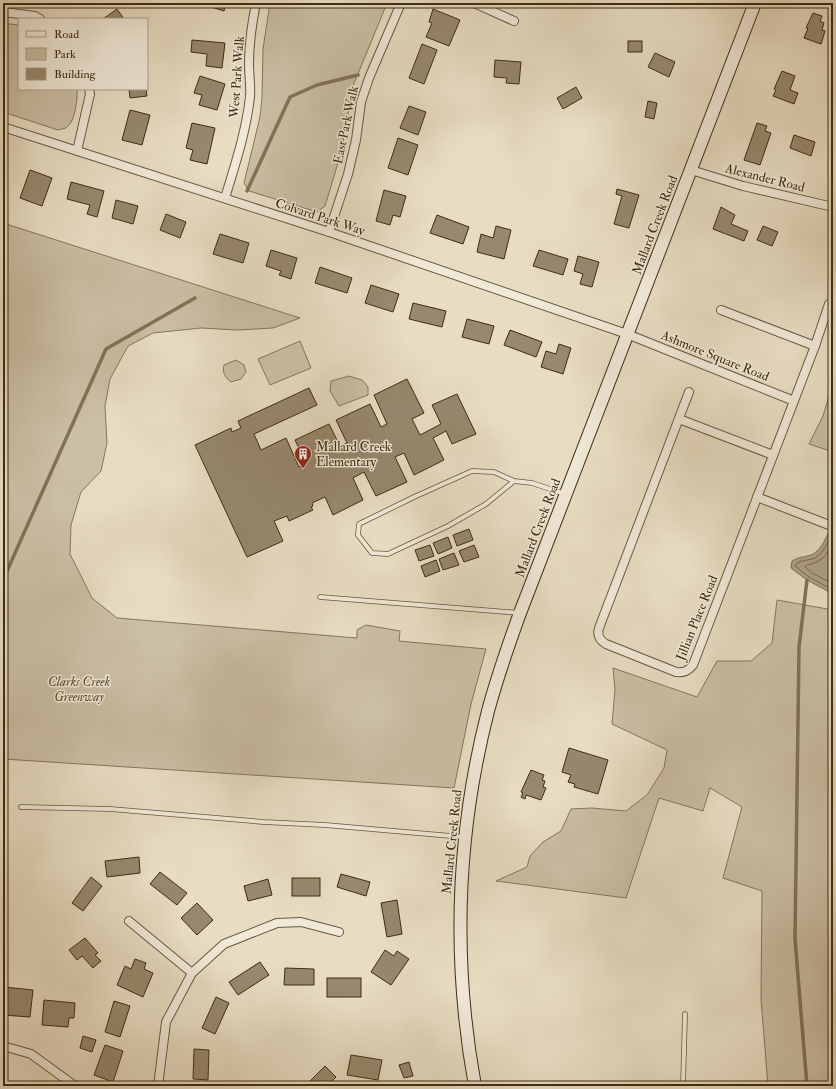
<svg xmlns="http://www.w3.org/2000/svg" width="836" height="1089" viewBox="0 0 836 1089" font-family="'IM FELL Double Pica',serif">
<rect width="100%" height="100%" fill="#e8ddc3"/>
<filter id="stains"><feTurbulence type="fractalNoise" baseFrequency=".005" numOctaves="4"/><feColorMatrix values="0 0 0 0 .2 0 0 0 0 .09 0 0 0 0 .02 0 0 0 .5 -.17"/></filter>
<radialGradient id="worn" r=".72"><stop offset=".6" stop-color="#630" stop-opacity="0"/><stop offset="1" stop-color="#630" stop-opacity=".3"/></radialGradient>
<g fill="#cbbfa5" stroke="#85765b">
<polygon points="270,3 387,3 353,86 341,153 325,206 317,212 249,191 244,183 260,117 262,98 263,49"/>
<path d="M 10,24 L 19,25 L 19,89 L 77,89 C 78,98 75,122 67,127 C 65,129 61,129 58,130 L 3,112 L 3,25 Z"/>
<polygon points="3,223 300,318 273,328 238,330 201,328 153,333 128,346 110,379 105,406 107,443 101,471 81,492 71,525 70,554 92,598 117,618 357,638 357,630 366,625 400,631 399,641 486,649 471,704 454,788 3,759"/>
<polygon points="300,341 311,368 270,385 258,359"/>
<path d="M 236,360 L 244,365 L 246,372 L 241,379 L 231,382 C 225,378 222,372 224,365 Z"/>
<polygon points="349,376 362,380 368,387 368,395 339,406 330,391 331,381"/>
<polygon points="833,382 833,452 809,444 823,416"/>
<polygon points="777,600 833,610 833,1024 829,1042 833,1043 833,1086 768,1086 761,999 762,891 723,878 742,807 710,788 703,811 659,798 626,898 496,881 527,867 530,856 543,842 561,831 571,809 592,808 626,811 647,795 664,768 667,750 612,724 615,690 613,668 697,697 717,661 751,661 772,643"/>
</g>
<path fill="#afa186" stroke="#827257" d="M 833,523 L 833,594 L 807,580 L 792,569 L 791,567 L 792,561 C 798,557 804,557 811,555 C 822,551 828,533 833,523 Z"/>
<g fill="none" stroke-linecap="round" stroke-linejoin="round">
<g stroke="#77664c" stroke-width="1">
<path d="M 833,532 C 828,541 824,553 815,558 C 809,561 799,559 795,566 L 809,577 L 833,590"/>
<path d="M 833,543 C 826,556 822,562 807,565 L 805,567 L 812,573 L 833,584"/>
</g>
<g stroke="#827257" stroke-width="3.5">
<polyline points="247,191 290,97 317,85 358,75"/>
<polyline points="3,580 106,349 195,298"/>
<polyline points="807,1086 795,939 799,647 807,580"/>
</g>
</g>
<g fill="#97886e" stroke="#3f2c11">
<polygon points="206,3 226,3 224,11 205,5"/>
<polygon points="117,9 124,19 103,19"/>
<polygon points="433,9 460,20 449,46 426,37 432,23 429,22"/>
<polygon points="813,13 822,16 820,21 824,23 822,30 825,31 821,44 804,38 808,28 806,28"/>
<polygon points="192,40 225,43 222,68 206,66 207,54 191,52"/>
<rect x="628" y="41" width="14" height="11"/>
<polygon points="422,44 437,50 424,84 409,78"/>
<polygon points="655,53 675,62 669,77 648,67"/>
<polygon points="495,60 521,62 519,84 506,83 507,78 494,77"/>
<polygon points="782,71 795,76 790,90 798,93 794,104 773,96 776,90 774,89"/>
<polygon points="200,76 225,84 217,110 199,105 202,95 194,93"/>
<polygon points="576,87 582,98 563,109 557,98"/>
<polygon points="129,89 146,89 147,96 130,98"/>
<polygon points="648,101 657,103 654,119 645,117"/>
<polygon points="409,106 426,112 418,135 400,128"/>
<polygon points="833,107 833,121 828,120"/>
<polygon points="130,110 150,115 142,145 122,140"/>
<polygon points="192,123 215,128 207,164 190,160 193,150 186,148"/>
<polygon points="757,123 767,126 765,131 771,133 760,165 744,160"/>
<polygon points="794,135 815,142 811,156 790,148"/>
<polygon points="398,138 418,145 408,175 388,168"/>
<polygon points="3,163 7,165 3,178"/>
<polygon points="30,170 52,178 42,206 20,198"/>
<polygon points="71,182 104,191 97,217 87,214 90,205 67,199"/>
<polygon points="617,189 639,195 629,228 614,224 622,196 616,194"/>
<polygon points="384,190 406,196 400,217 393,215 390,225 376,221"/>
<polygon points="116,200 138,206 133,224 112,218"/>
<polygon points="721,207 735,215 731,224 748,231 744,241 713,229"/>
<polygon points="166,214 186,222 180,238 160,230"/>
<polygon points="437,215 469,227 463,244 430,233"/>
<polygon points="496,226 511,230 504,259 477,252 481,234 493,238"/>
<polygon points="763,226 778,232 772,246 757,240"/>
<polygon points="220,234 249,243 243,263 213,254"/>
<polygon points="271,250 297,258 291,279 279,275 281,271 266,266"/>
<polygon points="539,250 568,259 563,275 533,266"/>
<polygon points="578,256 599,262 592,287 580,284 583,274 574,271"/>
<polygon points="320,267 352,278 347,293 315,283"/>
<polygon points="371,285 399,294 393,312 365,303"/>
<polygon points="413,303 446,311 442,327 409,319"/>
<polygon points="467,319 494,326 489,344 462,337"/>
<polygon points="510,330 542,342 536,357 504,345"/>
<polygon points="559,344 571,348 563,374 541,367 546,351 556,354"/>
<polygon points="407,379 424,413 412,419 420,435 441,424 432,405 457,394 476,434 452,444 446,431 433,438 444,460 414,475 404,453 395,457 407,482 376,496 364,472 353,478 363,500 333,515 325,497 312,503 313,506 311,507 313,510 289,521 287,516 274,521 283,541 247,557 195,445 231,428 232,432 241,428 238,421 309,388 317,405 254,434 261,450 286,438 299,467 306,463 295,440 329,424 340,446 347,443 336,420 370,404 381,427 387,424 374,395"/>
<polygon points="469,529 473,540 457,546 453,535"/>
<polygon points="448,537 452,548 438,554 433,543"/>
<polygon points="430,545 434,556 419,561 415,550"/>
<polygon points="474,545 479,557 464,562 459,551"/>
<polygon points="454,553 459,565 443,570 439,559"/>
<polygon points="436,560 440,571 425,577 421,566"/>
<polygon points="569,748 608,760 598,794 574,787 575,784 568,782 571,775 562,772"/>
<polygon points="531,770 544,775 542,780 545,781 543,787 546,788 541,800 526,795 525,799 521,797 523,793 521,792"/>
<polygon points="139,857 140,873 107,877 105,861"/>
<polygon points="160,872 187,893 177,905 150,884"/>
<polygon points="341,874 370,882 366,896 337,887"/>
<polygon points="91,877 102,886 83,911 72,903"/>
<rect x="292" y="878" width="28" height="18"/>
<polygon points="268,879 272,895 248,901 244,886"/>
<polygon points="397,900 402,934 387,937 381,903"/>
<polygon points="197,903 213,920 197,935 181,918"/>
<polygon points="85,938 98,953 95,955 101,961 93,968 82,956 77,960 69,950"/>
<polygon points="385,950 394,956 397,951 409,959 391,985 371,972"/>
<polygon points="135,959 146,963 144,969 153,973 143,997 117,985 125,966 131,969"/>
<polygon points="260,962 269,975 238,995 229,982"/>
<polygon points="285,968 314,969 314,985 284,985"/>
<rect x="327" y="978" width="34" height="19"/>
<polygon points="4,987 33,990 30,1017 3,1015"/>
<polygon points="216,997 229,1003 215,1034 202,1028"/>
<polygon points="44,1000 75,1003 74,1018 69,1018 68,1027 42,1025"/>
<polygon points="114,1001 130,1006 120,1037 105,1032"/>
<polygon points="83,1036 96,1040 92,1052 80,1048"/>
<polygon points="105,1045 123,1051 113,1082 94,1075"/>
<polygon points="194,1049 209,1050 208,1080 193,1079"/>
<polygon points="351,1055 382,1060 378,1080 347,1075"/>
<polygon points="409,1062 413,1076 404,1078 399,1065"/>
<polygon points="325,1066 336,1077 327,1086 305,1086"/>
</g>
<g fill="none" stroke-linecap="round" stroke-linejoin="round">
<defs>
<g id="service">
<polyline points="514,481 486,504 448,526 388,554 372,553 358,535 359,524 414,497 472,471 494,472 514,481 532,483 565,494"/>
<polyline points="320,597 519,613"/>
<polyline points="21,807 110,809 264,822 325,825 463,837"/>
<polyline points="683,1086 685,1014"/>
</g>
<g id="minor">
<polyline points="474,3 514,21"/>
<polyline points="3,12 35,16 40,19"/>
<polyline points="3,127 329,232 627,334 794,401"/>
<polyline points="77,151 90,94 89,89"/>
<polyline points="691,170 743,186 833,207"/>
<path d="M 225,198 C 235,165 246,132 250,97 C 251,86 249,75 249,64 C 249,44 252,23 256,3"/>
<polyline points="329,232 348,174 356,140 361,102 369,78 401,3"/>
<polyline points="721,310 815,346"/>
<path d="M 689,392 L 599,628 C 597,635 599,640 606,644 L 676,672 C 684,673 688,671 693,665 L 815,346 L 829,304"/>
<polyline points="679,419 773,455"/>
<polyline points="757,497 829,525"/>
<polyline points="129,921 192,973"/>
<polyline points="3,1046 31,1054 75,1086"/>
<polyline points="158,1086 166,1022 192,973 224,944 277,923 301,922 339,932"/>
</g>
<path id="secondary" d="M 475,1086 C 452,960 456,836 488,711 C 497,678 508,646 520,613 L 755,3"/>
</defs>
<use href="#service" stroke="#69583e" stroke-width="5.5"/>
<use href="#minor" stroke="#69583e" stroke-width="10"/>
<use href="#secondary" stroke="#3f2c11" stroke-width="14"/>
<use href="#service" stroke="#f0e9d8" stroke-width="4"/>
<use href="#minor" stroke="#f0e9d8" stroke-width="8"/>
<use href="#secondary" stroke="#f0e9d8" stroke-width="12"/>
</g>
<defs>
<symbol id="building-pin" viewBox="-11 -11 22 30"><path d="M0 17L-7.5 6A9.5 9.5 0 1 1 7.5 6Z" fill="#8f2418" stroke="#f0e9d8"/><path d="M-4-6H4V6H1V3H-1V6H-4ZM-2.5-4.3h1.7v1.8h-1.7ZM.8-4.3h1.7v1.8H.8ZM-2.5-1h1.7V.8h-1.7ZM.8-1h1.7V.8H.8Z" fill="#fff"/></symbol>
</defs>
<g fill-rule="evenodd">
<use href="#building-pin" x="293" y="444" width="20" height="27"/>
</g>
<g text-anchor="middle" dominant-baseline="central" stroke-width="3" stroke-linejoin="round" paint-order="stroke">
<g font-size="13" fill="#3f2c11" stroke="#f0e9d8">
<text transform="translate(237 77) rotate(-86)">West Park Walk</text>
<text transform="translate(346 125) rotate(-78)">East Park Walk</text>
<text transform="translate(765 178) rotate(14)">Alexander Road</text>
<text transform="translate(320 217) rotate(18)">Colvard Park Way</text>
<text transform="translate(655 225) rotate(-69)">Mallard Creek Road</text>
<text transform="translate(715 356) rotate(22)">Ashmore Square Road</text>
<text transform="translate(538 528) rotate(-69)">Mallard Creek Road</text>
<text transform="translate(697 618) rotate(-68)">Jillian Place Road</text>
<text transform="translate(452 842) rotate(-84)">Mallard Creek Road</text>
</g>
<g font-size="13" fill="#3f2c11" stroke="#f0e9d8" text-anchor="start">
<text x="316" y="447">Mallard Creek<tspan x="316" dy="15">Elementary</tspan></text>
</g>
<g font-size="13" font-style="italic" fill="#5b492f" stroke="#f0e9d8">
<text x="79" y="682">Clarks Creek<tspan x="79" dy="15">Greenway</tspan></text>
</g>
</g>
<rect width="836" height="1089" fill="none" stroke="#e8ddc3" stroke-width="16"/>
<rect x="4" y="4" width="828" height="1081" fill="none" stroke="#3f2c11" stroke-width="2"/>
<rect x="8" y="8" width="820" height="1073" fill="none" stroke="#3f2c11"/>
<rect x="18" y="18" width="130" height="72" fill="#f0e9d8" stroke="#a99d88"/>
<rect x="26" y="31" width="20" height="6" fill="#f0e9d8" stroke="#a99d88"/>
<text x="54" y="38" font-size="12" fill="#3f2c11">Road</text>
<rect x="26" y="48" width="20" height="12" fill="#cbbfa5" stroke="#a99d88"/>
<text x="54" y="58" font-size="12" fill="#3f2c11">Park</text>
<rect x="26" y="68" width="20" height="12" fill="#97886e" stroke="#a99d88"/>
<text x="54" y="78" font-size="12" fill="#3f2c11">Building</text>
<rect width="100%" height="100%" filter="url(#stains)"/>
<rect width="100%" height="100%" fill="url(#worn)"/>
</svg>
